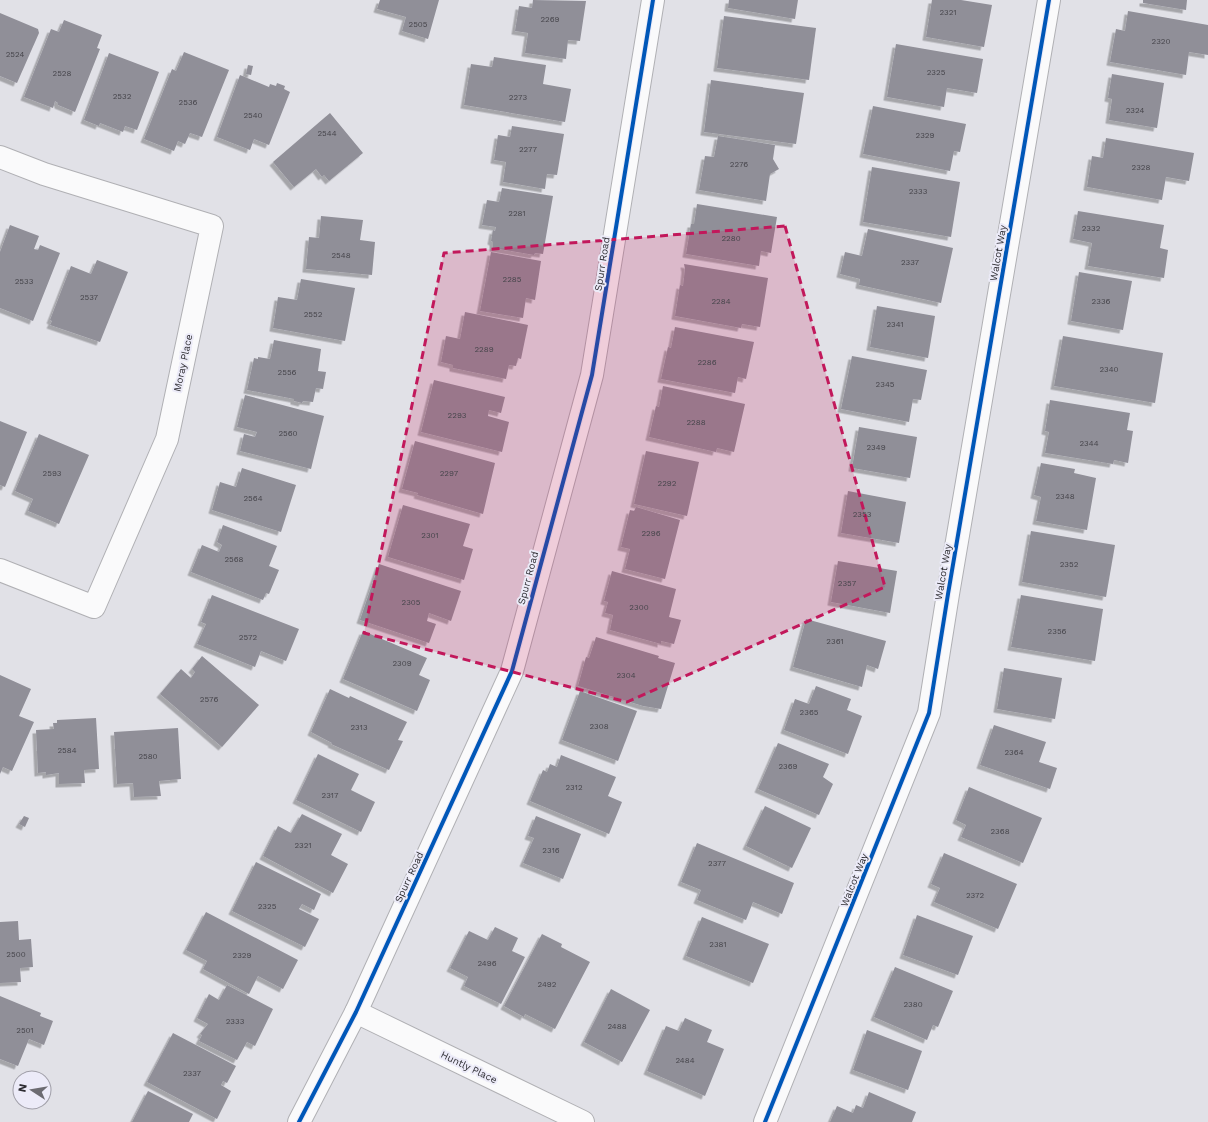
<svg xmlns="http://www.w3.org/2000/svg" width="1208" height="1122" viewBox="0 0 1208 1122" font-family="'Work Sans',sans-serif">
<defs>
<filter id="shadow"><feDropShadow dx="-3.5" dy="3.5" stdDeviation="0" flood-color="#0004"/></filter>
</defs>
<rect width="100%" height="100%" fill="#e1e1e7"/>
<g fill="#908f98" filter="url(#shadow)">
<polygon points="380,0 439,0 428,39 402,31 406,17 377,9"/>
<polygon points="533,0 586,1 580,41 568,40 566,59 525,53 528,33 515,31 519,6 532,8"/>
<polygon points="729,0 798,0 795,19 728,8"/>
<polygon points="932,0 961,0 992,5 984,47 926,37"/>
<polygon points="1143,0 1187,0 1186,10 1143,3"/>
<polygon points="1128,11 1208,25 1208,55 1189,52 1186,75 1110,62 1116,29 1125,31"/>
<polygon points="0,13 38,29 39,33 17,83 0,76"/>
<polygon points="724,16 816,28 809,80 717,68"/>
<polygon points="64,20 102,35 97,48 100,49 75,112 58,105 58,103 55,101 53,108 24,97 51,29 59,32"/>
<polygon points="896,44 983,59 977,93 947,88 944,107 887,97"/>
<polygon points="184,52 229,70 202,137 190,133 185,144 178,141 174,151 144,139 172,69 176,71"/>
<polygon points="109,53 159,72 137,130 125,126 123,132 100,123 99,126 84,120"/>
<polygon points="494,57 546,65 543,84 571,89 565,122 464,105 471,64 492,67"/>
<polygon points="248,65 253,66 251,75 246,74"/>
<polygon points="1112,74 1164,83 1157,128 1109,120 1112,99 1108,98"/>
<polygon points="240,75 269,87 270,84 276,86 277,83 285,86 284,89 290,92 269,145 254,139 250,150 217,137"/>
<polygon points="711,80 804,93 796,144 704,132"/>
<polygon points="873,106 966,124 960,152 954,151 950,171 863,154"/>
<polygon points="330,113 363,153 329,181 324,175 322,177 316,169 294,187 273,162"/>
<polygon points="512,126 564,134 557,175 547,174 545,189 503,182 506,162 494,160 498,135 510,137"/>
<polygon points="718,136 775,145 773,159 779,169 770,174 766,201 699,190 705,156 714,157"/>
<polygon points="1106,138 1194,153 1189,181 1166,177 1162,200 1087,187 1092,156 1103,158"/>
<polygon points="872,167 960,182 951,237 863,222"/>
<polygon points="502,188 553,196 543,254 535,253 534,255 493,248 493,242 491,241 493,230 495,231 496,227 482,225 487,200 499,202"/>
<polygon points="697,204 777,217 771,253 761,251 759,266 686,254 691,224 694,224"/>
<polygon points="1078,211 1164,225 1160,248 1168,250 1164,278 1088,266 1092,243 1073,239"/>
<polygon points="321,216 363,220 360,240 375,242 372,275 306,269 309,237 319,238"/>
<polygon points="10,225 39,236 34,249 38,250 40,245 60,253 33,321 0,308 0,252"/>
<polygon points="868,229 953,248 941,303 859,285 860,279 840,274 845,252 862,256"/>
<polygon points="491,252 541,261 535,300 526,298 523,318 480,311"/>
<polygon points="97,260 128,272 100,342 50,325 52,321 50,320 71,266 91,274"/>
<polygon points="684,264 768,278 760,327 742,324 741,328 675,316 680,285 683,286 685,269"/>
<polygon points="1079,272 1132,281 1123,330 1071,321"/>
<polygon points="301,279 355,288 345,341 273,328 278,297 297,300"/>
<polygon points="877,306 935,316 928,358 870,347"/>
<polygon points="465,312 528,325 521,359 518,358 516,366 509,365 506,379 453,368 453,365 441,362 446,336 460,339"/>
<polygon points="675,327 754,342 746,379 738,377 735,393 661,379 668,347 671,348"/>
<polygon points="1063,336 1163,353 1155,403 1054,386"/>
<polygon points="274,340 321,349 318,371 326,372 323,389 316,388 313,402 303,401 302,403 294,401 294,399 247,390 254,358 258,359 258,357 270,359"/>
<polygon points="852,356 927,370 921,400 913,399 909,422 841,409"/>
<polygon points="434,380 505,397 501,413 489,410 488,416 509,422 502,452 421,432"/>
<polygon points="663,386 745,404 734,452 717,448 716,452 649,437 656,406 659,407"/>
<polygon points="245,395 324,416 311,469 240,451 244,434 255,437 257,432 237,427"/>
<polygon points="1050,400 1130,413 1127,430 1133,431 1128,463 1114,460 1113,464 1045,453 1049,432 1045,431"/>
<polygon points="0,421 27,432 5,487 0,485"/>
<polygon points="859,427 917,437 910,478 852,468"/>
<polygon points="39,434 89,455 59,524 28,511 33,499 15,491"/>
<polygon points="415,441 495,463 483,514 417,495 418,493 402,489"/>
<polygon points="646,451 699,462 687,516 634,504"/>
<polygon points="1041,463 1075,469 1074,473 1096,478 1087,530 1036,521 1041,497 1034,495"/>
<polygon points="242,468 296,485 281,532 212,510 220,482 236,487"/>
<polygon points="848,491 906,502 899,543 841,533"/>
<polygon points="403,505 470,524 463,546 473,549 464,580 388,557"/>
<polygon points="636,507 680,520 665,579 625,569 630,549 621,547 630,510 634,511"/>
<polygon points="223,525 277,546 269,566 279,570 269,594 266,593 263,600 191,572 202,545 219,552 222,545 217,542"/>
<polygon points="1031,531 1115,545 1106,597 1022,582"/>
<polygon points="838,561 897,571 890,613 831,602"/>
<polygon points="379,564 461,591 451,621 429,613 427,621 436,624 429,643 360,620"/>
<polygon points="612,571 676,589 669,617 681,620 674,644 661,641 661,644 610,630 613,615 605,613 608,602 604,601"/>
<polygon points="212,595 299,629 286,661 261,651 255,667 197,644 206,624 201,622"/>
<polygon points="1021,595 1103,609 1095,661 1011,647"/>
<polygon points="806,619 886,641 878,669 867,665 862,687 793,667"/>
<polygon points="363,631 427,658 419,675 430,680 417,711 343,679"/>
<polygon points="596,637 659,656 658,658 675,663 661,709 643,706 578,686 586,657 589,658"/>
<polygon points="202,656 259,705 222,747 160,694 181,669 191,678 195,672 192,669"/>
<polygon points="1004,668 1062,678 1055,719 997,709"/>
<polygon points="0,675 31,689 19,716 34,722 12,771 3,767 0,774"/>
<polygon points="816,686 851,699 847,710 862,716 848,754 784,730 795,699 809,704"/>
<polygon points="330,689 349,698 350,696 407,722 398,740 403,741 389,770 331,744 332,743 311,732"/>
<polygon points="580,691 637,711 618,761 562,740"/>
<polygon points="96,718 99,769 84,770 85,783 59,784 59,773 46,775 46,772 38,773 36,730 54,729 53,723 57,723 57,720"/>
<polygon points="994,725 1046,742 1039,762 1057,768 1050,789 980,765"/>
<polygon points="178,728 181,779 159,781 161,796 134,797 133,783 117,784 114,732"/>
<polygon points="778,743 829,764 823,777 833,784 819,815 758,789"/>
<polygon points="318,754 359,774 351,790 375,802 361,832 296,800"/>
<polygon points="561,755 616,777 608,796 622,802 609,834 530,801 543,770 547,772 550,764 557,767"/>
<polygon points="969,787 1042,818 1023,863 961,837 966,825 956,820"/>
<polygon points="765,806 811,828 792,868 746,846"/>
<polygon points="302,814 342,834 331,855 348,864 333,893 263,856 278,826 291,833"/>
<polygon points="24,816 29,818 25,827 19,824"/>
<polygon points="536,816 581,834 563,879 523,863 534,838 528,836"/>
<polygon points="697,843 794,883 782,914 753,902 746,920 697,900 701,890 681,882"/>
<polygon points="944,853 1017,884 998,929 934,902 940,888 931,884"/>
<polygon points="256,862 321,894 314,910 302,904 299,909 319,919 305,947 232,911"/>
<polygon points="206,912 298,960 283,989 258,976 249,994 203,969 207,961 186,950"/>
<polygon points="917,915 973,936 958,975 903,955"/>
<polygon points="702,917 769,944 753,983 686,956"/>
<polygon points="18,921 19,940 31,939 33,967 20,968 21,982 0,983 0,922"/>
<polygon points="495,927 518,938 512,951 525,957 501,1004 464,986 468,977 450,968 469,931 488,940"/>
<polygon points="542,934 562,944 561,947 590,962 555,1029 525,1014 524,1017 504,1006"/>
<polygon points="895,967 953,991 938,1027 933,1025 927,1040 874,1017"/>
<polygon points="227,985 273,1009 255,1046 247,1042 237,1060 199,1041 202,1035 200,1034 208,1024 197,1018 209,994 219,1000"/>
<polygon points="611,989 650,1010 622,1062 584,1042"/>
<polygon points="0,996 41,1013 40,1016 53,1021 44,1045 29,1039 18,1066 0,1059"/>
<polygon points="685,1018 712,1030 707,1042 724,1049 705,1096 647,1071 666,1026 679,1031"/>
<polygon points="867,1030 922,1051 908,1090 853,1070"/>
<polygon points="173,1033 236,1066 227,1083 223,1081 221,1085 231,1091 217,1119 147,1082"/>
<polygon points="148,1091 193,1114 189,1122 132,1122"/>
<polygon points="869,1092 916,1112 912,1122 830,1122 837,1106 853,1113 856,1105 863,1108"/>
</g>
<g fill="none" stroke-linecap="round" stroke-linejoin="round">
<defs>
<g id="minor">
<polyline points="0,157 44,174 212,226 167,439 94,607 0,570"/>
<polyline points="356,1012 583,1122"/>
<polyline points="299,1122 356,1012 512,671 592,375 653,0"/>
<polyline points="765,1122 929,713 948,594 1049,0"/>
</g>
</defs>
<use href="#minor" stroke="#b0b0b4" stroke-width="24"/>
<use href="#minor" stroke="#fafafb" stroke-width="22"/>
<defs>
<g id="cycleway">
<polyline points="299,1122 356,1012 512,671 592,375 653,0"/>
<polyline points="765,1122 929,713 948,594 1049,0"/>
</g>
</defs>
<use href="#cycleway" stroke="#ecebf8" stroke-width="6"/>
<use href="#cycleway" stroke="#0057b8" stroke-width="4"/>
</g>
<path fill="#c2185b" fill-opacity="0.2" stroke="#c2185b" stroke-width="3" stroke-dasharray="8 5" stroke-linejoin="round" d="M 785,226 L 885,587 L 627,702 L 364,633 L 444,253 Z"/>
<g text-anchor="middle" dominant-baseline="central" stroke-width="4" stroke-linejoin="round" paint-order="stroke">
<g font-size="8" fill="#46454b">
<text x="948" y="12">2321</text>
<text x="550" y="19">2269</text>
<text x="418" y="24">2505</text>
<text x="1161" y="41">2320</text>
<text x="15" y="54">2524</text>
<text x="936" y="72">2325</text>
<text x="62" y="73">2528</text>
<text x="122" y="96">2532</text>
<text x="518" y="97">2273</text>
<text x="188" y="102">2536</text>
<text x="1135" y="110">2324</text>
<text x="253" y="115">2540</text>
<text x="327" y="133">2544</text>
<text x="925" y="135">2329</text>
<text x="528" y="149">2277</text>
<text x="739" y="164">2276</text>
<text x="1141" y="167">2328</text>
<text x="918" y="191">2333</text>
<text x="517" y="213">2281</text>
<text x="1091" y="228">2332</text>
<text x="731" y="238">2280</text>
<text x="341" y="255">2548</text>
<text x="910" y="262">2337</text>
<text x="512" y="279">2285</text>
<text x="24" y="281">2533</text>
<text x="89" y="297">2537</text>
<text x="721" y="301">2284</text>
<text x="1101" y="301">2336</text>
<text x="313" y="314">2552</text>
<text x="895" y="324">2341</text>
<text x="484" y="349">2289</text>
<text x="707" y="362">2286</text>
<text x="1109" y="369">2340</text>
<text x="287" y="372">2556</text>
<text x="885" y="384">2345</text>
<text x="457" y="415">2293</text>
<text x="696" y="422">2288</text>
<text x="288" y="433">2560</text>
<text x="1089" y="443">2344</text>
<text x="876" y="447">2349</text>
<text x="52" y="473">2593</text>
<text x="449" y="473">2297</text>
<text x="667" y="483">2292</text>
<text x="1065" y="496">2348</text>
<text x="253" y="498">2564</text>
<text x="862" y="514">2353</text>
<text x="651" y="533">2296</text>
<text x="430" y="535">2301</text>
<text x="234" y="559">2568</text>
<text x="1069" y="564">2352</text>
<text x="847" y="583">2357</text>
<text x="411" y="602">2305</text>
<text x="639" y="607">2300</text>
<text x="1057" y="631">2356</text>
<text x="248" y="637">2572</text>
<text x="835" y="641">2361</text>
<text x="402" y="663">2309</text>
<text x="626" y="675">2304</text>
<text x="209" y="699">2576</text>
<text x="809" y="712">2365</text>
<text x="599" y="726">2308</text>
<text x="359" y="727">2313</text>
<text x="67" y="750">2584</text>
<text x="1014" y="752">2364</text>
<text x="148" y="756">2580</text>
<text x="788" y="766">2369</text>
<text x="574" y="787">2312</text>
<text x="330" y="795">2317</text>
<text x="1000" y="831">2368</text>
<text x="303" y="845">2321</text>
<text x="551" y="850">2316</text>
<text x="717" y="863">2377</text>
<text x="975" y="895">2372</text>
<text x="267" y="906">2325</text>
<text x="718" y="944">2381</text>
<text x="16" y="954">2500</text>
<text x="242" y="955">2329</text>
<text x="487" y="963">2496</text>
<text x="547" y="984">2492</text>
<text x="913" y="1004">2380</text>
<text x="235" y="1021">2333</text>
<text x="617" y="1026">2488</text>
<text x="25" y="1030">2501</text>
<text x="685" y="1060">2484</text>
<text x="192" y="1073">2337</text>
</g>
<g font-size="10" fill="#2d2c31" stroke="#ecebf8">
<text transform="translate(998 253) rotate(-80)">Walcot Way</text>
<text transform="translate(602 264) rotate(-81)">Spurr Road</text>
<text transform="translate(183 363) rotate(-78)">Moray Place</text>
<text transform="translate(943 572) rotate(-80)">Walcot Way</text>
<text transform="translate(528 578) rotate(-75)">Spurr Road</text>
<text transform="translate(409 877) rotate(-65)">Spurr Road</text>
<text transform="translate(854 880) rotate(-68)">Walcot Way</text>
<text transform="translate(469 1067) rotate(26)">Huntly Place</text>
</g>
</g>
<g transform="translate(32 1090) rotate(282)"><circle r="19" fill="#ecebf8" stroke="#a09fa8"/>
<path d="M0-3L7 15L0 10L-7 15Z" fill="#6c6b71"/>
<text y="-6" font-size="11" font-weight="bold" text-anchor="middle" fill="#2d2c31">N</text>
</g>
</svg>
